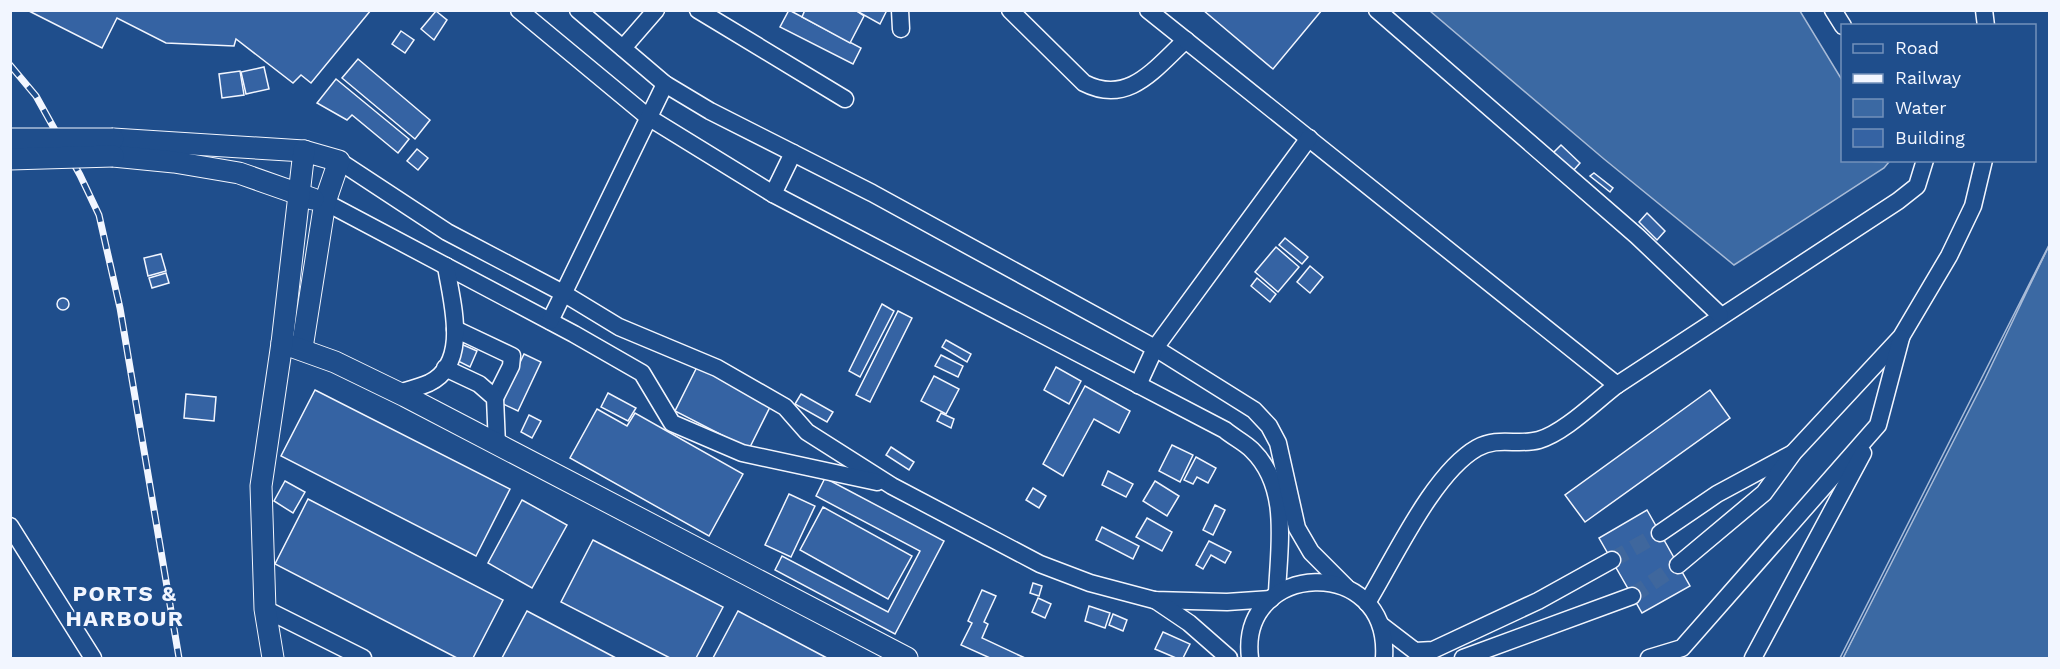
<svg xmlns="http://www.w3.org/2000/svg" width="2060" height="669" viewBox="0 0 2060 669" font-family="'Work Sans',sans-serif">
<rect width="100%" height="100%" fill="#1f4e8c"/>
<g fill="#3b69a3" stroke="#a8bbd7" stroke-width="1.5">
<polygon points="1430,11 1800,11 1842,80 1842,160 1889,162 1884,168 1734,265 1604,159"/>
<polygon points="2049,246 2049,658 1843,658"/>
</g>
<polygon fill="#1f4e8c" stroke="#a8bbd7" stroke-width="1.5" points="2050,243 1985,379 1843,658 1840,658"/>
<g fill="#3563a3" stroke="#f2f6ff" stroke-width="1.5">
<polygon points="27,10 371,10 311,83 301,75 293,83 236,39 234,46 166,43 117,18 102,48"/>
<polygon points="789,10 861,48 853,64 780,27"/>
<polygon points="805,10 855,10 864,16 850,43 802,17"/>
<polygon points="855,10 887,10 880,24"/>
<polygon points="1203,10 1322,10 1273,69"/>
<polygon points="436,11 447,20 434,40 421,29"/>
<polygon points="401,31 414,40 405,53 392,44"/>
<polygon points="358,59 430,120 415,139 342,78"/>
<polygon points="264,67 269,89 246,94 241,72"/>
<polygon points="240,71 244,95 222,98 219,74"/>
<polygon points="336,79 409,139 398,153 352,115 347,120 317,103"/>
<polygon points="1561,145 1580,163 1573,171 1553,153"/>
<polygon points="417,149 428,158 418,170 407,161"/>
<polygon points="1594,173 1613,188 1610,192 1590,176"/>
<polygon points="1647,213 1665,231 1657,240 1639,222"/>
<polygon points="1285,238 1308,257 1302,264 1279,245"/>
<polygon points="1276,247 1299,267 1278,292 1255,272"/>
<polygon points="161,254 166,271 148,276 144,258"/>
<polygon points="1310,266 1323,277 1310,293 1297,282"/>
<polygon points="166,273 169,283 152,288 149,278"/>
<polygon points="1257,278 1276,294 1270,302 1251,286"/>
<circle cx="63" cy="304" r="6"/>
<polygon points="882,304 894,311 860,377 849,371"/>
<polygon points="898,311 912,318 870,402 856,395"/>
<polygon points="946,340 971,354 967,362 942,347"/>
<polygon points="461,344 477,351 470,367 454,359"/>
<polygon points="524,354 541,362 518,411 501,403"/>
<polygon points="941,355 963,366 958,377 935,366"/>
<polygon points="699,363 773,401 749,449 675,411"/>
<polygon points="1056,367 1081,381 1069,404 1044,390"/>
<polygon points="934,376 959,389 946,414 921,401"/>
<polygon points="1085,386 1130,411 1119,433 1094,419 1063,476 1043,464"/>
<polygon points="315,390 510,489 476,556 281,456"/>
<polygon points="1710,390 1730,418 1585,522 1565,495"/>
<polygon points="608,393 636,408 628,421 601,407"/>
<polygon points="186,394 216,397 214,421 184,418"/>
<polygon points="801,394 833,412 827,422 795,404"/>
<polygon points="597,409 627,426 635,413 743,474 709,536 570,458"/>
<polygon points="941,413 954,419 951,428 937,421"/>
<polygon points="529,415 541,421 532,438 521,432"/>
<polygon points="1172,445 1193,455 1180,482 1159,471"/>
<polygon points="891,447 914,462 909,470 886,455"/>
<polygon points="1196,457 1216,468 1208,483 1197,477 1193,484 1184,480"/>
<polygon points="1108,471 1133,484 1126,497 1102,485"/>
<polygon points="825,478 944,541 895,634 775,570 782,556 888,612 920,551 816,496"/>
<polygon points="285,481 305,492 293,513 274,501"/>
<polygon points="1155,481 1179,496 1167,516 1143,501"/>
<polygon points="1033,488 1046,496 1039,508 1026,500"/>
<polygon points="789,494 815,506 791,557 765,545"/>
<polygon points="308,499 503,600 473,658 457,658 275,564"/>
<polygon points="522,500 567,525 532,588 488,563"/>
<polygon points="1215,505 1225,510 1213,535 1203,530"/>
<polygon points="823,507 912,556 888,599 800,550"/>
<polygon points="1647,510 1690,586 1642,613 1599,538"/>
<polygon points="1147,518 1172,532 1162,551 1136,537"/>
<polygon points="1102,527 1139,546 1133,559 1096,540"/>
<polygon points="593,540 723,607 696,658 670,658 561,602"/>
<polygon points="1209,541 1231,552 1225,563 1211,555 1203,569 1196,565"/>
<polygon points="1033,583 1042,586 1039,596 1030,593"/>
<polygon points="982,590 996,596 984,622 988,624 982,638 1025,658 990,658 961,645 972,623 968,621"/>
<polygon points="1038,598 1051,604 1045,618 1032,612"/>
<polygon points="1089,606 1110,613 1105,628 1085,621"/>
<polygon points="527,611 616,658 502,658"/>
<polygon points="738,611 827,658 713,658"/>
<polygon points="1113,614 1127,620 1123,631 1109,625"/>
<polygon points="1163,632 1190,644 1183,658 1176,658 1155,649"/>
</g>
<g fill="none" stroke-linecap="round" stroke-linejoin="round">
<g stroke="#3f679d" stroke-width="16" stroke-dasharray="16 8" stroke-linecap="butt">
<polyline points="1612,560 1660,533"/>
<polyline points="1632,596 1678,565"/>
</g>
<defs>
<g id="minor">
<path d="M 519,10 L 648,117 L 773,194 L 1225,430 C 1233,437 1244,442 1252,450 C 1290,487 1279,545 1277,593"/>
<polyline points="578,10 665,84 710,111 872,193 1155,348 1254,410 1269,426 1278,443 1297,528 1311,552 1346,587"/>
<polyline points="698,10 845,99"/>
<polyline points="900,10 901,29"/>
<path d="M 1010,10 L 1084,83 C 1129,106 1155,68 1186,40"/>
<polyline points="1148,10 1617,385 1898,201 1917,186 1925,160"/>
<polyline points="1377,10 1637,236 1720,315"/>
<polyline points="1833,10 1843,26"/>
<polyline points="1984,10 1986,26"/>
<polyline points="623,48 656,10"/>
<polyline points="339,161 447,232 563,293 619,327 717,368 785,407 807,432 892,486 1040,564 1090,583 1154,600 1227,602 1271,599"/>
<polyline points="773,194 793,153"/>
<polyline points="325,202 574,334 642,373 672,423 742,453 877,482"/>
<polyline points="550,321 665,84"/>
<polyline points="455,329 512,356 511,366 495,398"/>
<polyline points="445,368 479,384 495,398 497,445"/>
<polyline points="1138,385 1155,348 1309,138"/>
<path d="M 398,393 C 408,390 420,387 429,383 C 471,363 451,300 446,266"/>
<polyline points="10,526 93,658"/>
<polyline points="1660,533 1717,494 1793,453"/>
<polyline points="1678,565 1764,493 1794,452 1901,337 1949,256 1973,206 1984,160"/>
<polyline points="1155,600 1189,623 1229,658"/>
<path d="M 1367,603 C 1394,559 1433,473 1477,448 C 1498,436 1518,446 1539,440 C 1564,433 1596,401 1617,385"/>
<polyline points="265,609 363,658"/>
<polyline points="1381,625 1415,651 1433,650 1538,601 1612,560"/>
<path d="M 1250,658 C 1238,561 1391,553 1384,658"/>
<polyline points="1463,658 1632,596"/>
<polyline points="1649,658 1682,648 1878,425 1901,338"/>
<polyline points="1753,658 1863,453"/>
</g>
<g id="major">
<polyline points="113,139 304,151 339,161 325,202 302,348"/>
<polyline points="113,156 174,162 239,173 313,199"/>
<polyline points="282,343 335,362 405,396 907,658"/>
<polyline points="273,658 265,609 261,486 282,343 304,151"/>
</g>
</defs>
<use href="#minor" stroke="#f2f6ff" stroke-width="19"/>
<use href="#major" stroke="#f2f6ff" stroke-width="23"/>
<use href="#minor" stroke="#1f4e8c" stroke-width="16"/>
<use href="#major" stroke="#1f4e8c" stroke-width="21"/>
<defs>
<polyline id="rail" points="10,65 36,96 80,175 99,215 120,308 179,658"/>
</defs>
<use href="#rail" stroke="#f2f6ff" stroke-width="7"/>
<use href="#rail" stroke="#1f4e8c" stroke-width="4.5" stroke-dasharray="14" stroke-linecap="butt"/>
<defs>
<g id="major-bridge">
<polyline points="10,139 113,139"/>
<polyline points="10,159 113,156"/>
</g>
</defs>
<use href="#major-bridge" stroke="#f2f6ff" stroke-width="23" stroke-linecap="butt"/>
<use href="#major-bridge" stroke="#1f4e8c" stroke-width="21"/>
</g>
<g text-anchor="middle" dominant-baseline="central" stroke-width="4.5" stroke-linejoin="round" paint-order="stroke">
<g font-size="22" font-weight="bold" letter-spacing="1.5" fill="#f2f6ff" stroke="#1f4e8c">
<text x="125" y="593">PORTS &amp;<tspan x="125" dy="25">HARBOUR</tspan></text>
</g>
</g>
<rect width="2060" height="669" fill="none" stroke="#f2f6ff" stroke-width="24"/>
<rect x="1841" y="24" width="195" height="138" fill="#1f4e8c" stroke="#7391ba" stroke-width="1.5"/>
<rect x="1853" y="44" width="30" height="9" fill="#1f4e8c" stroke="#7391ba" stroke-width="1.5"/>
<text x="1895" y="54" font-size="18" fill="#f2f6ff">Road</text>
<rect x="1853" y="74" width="30" height="9" fill="#f2f6ff" stroke="#7391ba" stroke-width="1.5"/>
<text x="1895" y="84" font-size="18" fill="#f2f6ff">Railway</text>
<rect x="1853" y="99" width="30" height="18" fill="#3b69a3" stroke="#7391ba" stroke-width="1.5"/>
<text x="1895" y="114" font-size="18" fill="#f2f6ff">Water</text>
<rect x="1853" y="129" width="30" height="18" fill="#3563a3" stroke="#7391ba" stroke-width="1.5"/>
<text x="1895" y="144" font-size="18" fill="#f2f6ff">Building</text>
</svg>
